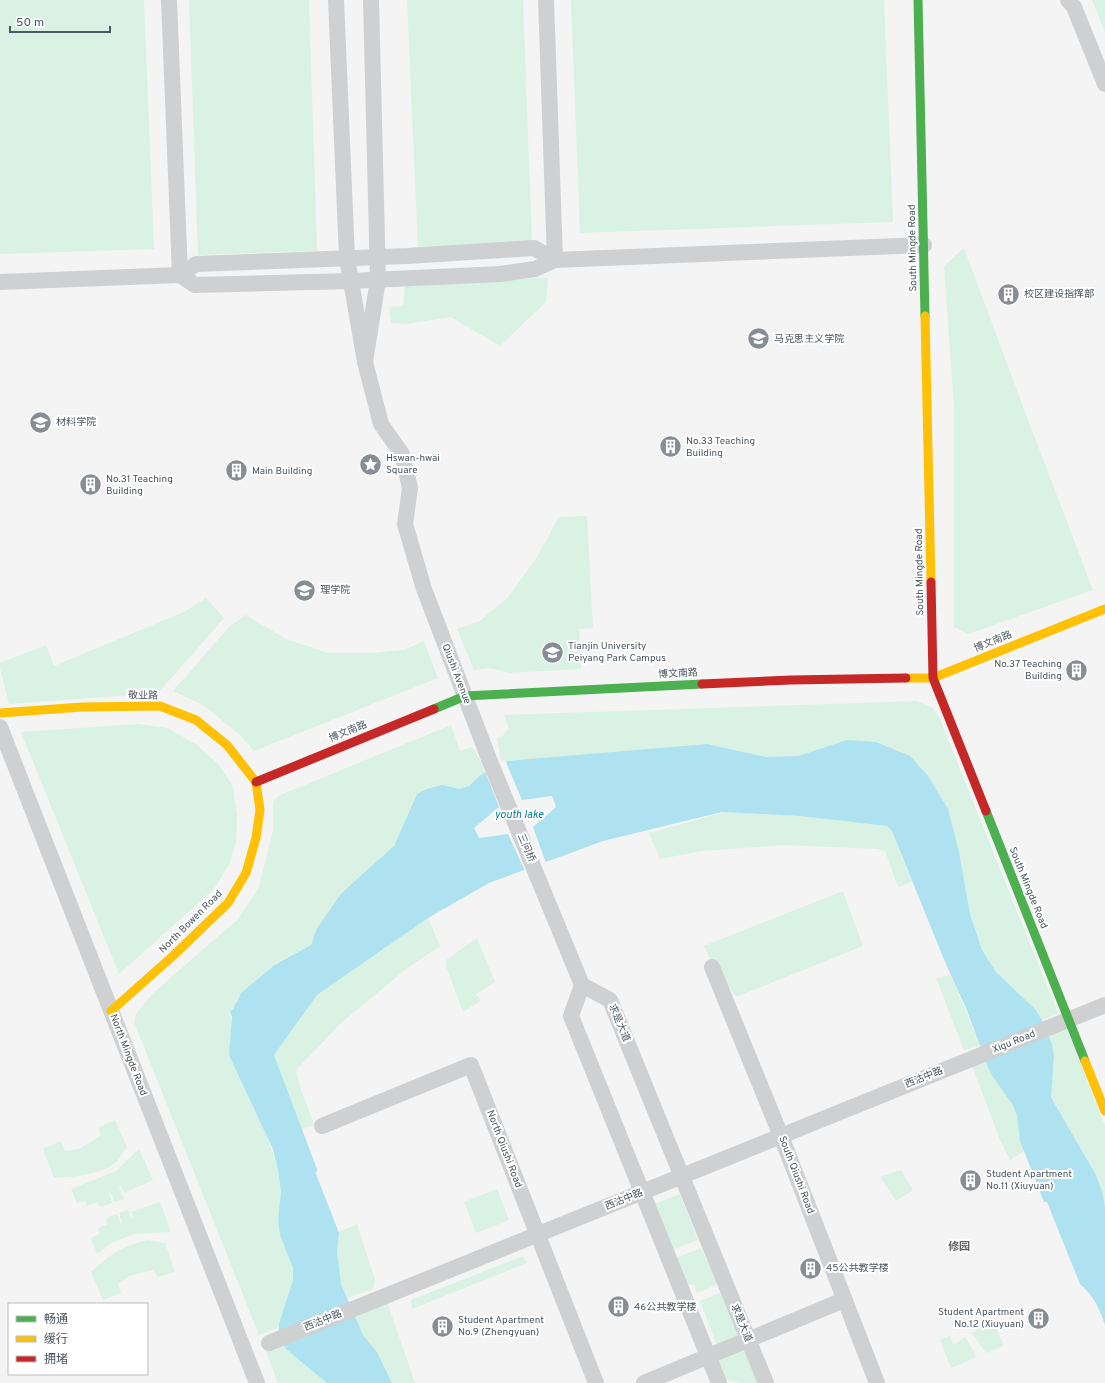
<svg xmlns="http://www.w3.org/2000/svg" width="1105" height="1383" viewBox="0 0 1105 1383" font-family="Overpass,'Noto Sans SC',sans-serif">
<rect width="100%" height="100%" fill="#f4f4f4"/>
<g fill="#d9f2e3">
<polygon points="0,0 144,0 154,249 0,254"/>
<polygon points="189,0 309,0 317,251 198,255"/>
<polygon points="407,0 523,0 532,243 418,247"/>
<polygon points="571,0 884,0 893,222 580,233"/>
<polygon points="1092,0 1105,0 1105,32"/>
<polygon points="964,248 1027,417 1093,590 968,634 954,627 954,406 944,266"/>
<polygon points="548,278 546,302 500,346 451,317 406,324 391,323 389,307 403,306 405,284 431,282"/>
<polygon points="587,516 593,628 579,629 581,669 509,673 491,668 474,670 457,629 480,621 509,596 537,557 559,517"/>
<polygon points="206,598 224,618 158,693 9,704 0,668 0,663 46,645 54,666 184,612"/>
<polygon points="246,615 286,639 328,653 372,653 404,650 424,641 438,678 254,751 239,734 203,705 173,691 229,627"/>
<polygon points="916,701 932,707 939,717 1058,1013 1042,1020 1036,1010 996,972 982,950 970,914 959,852 847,740 798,756 766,757 707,744 501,762 497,738 504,735 505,732 509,729 504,715"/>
<polygon points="138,724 168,728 197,745 219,765 233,787 237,814 236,842 229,865 214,889 119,974 21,732"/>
<polygon points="451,725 460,751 472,747 481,761 485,773 478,777 469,786 461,789 442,785 417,794 394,846 357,879 316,930 311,945 274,964 241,993 230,1015 278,1170 281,1192 278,1219 293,1268 293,1280 279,1327 259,1335 134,1022 136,1014 153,993 237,920 259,887 273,831 273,802 278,796"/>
<polygon points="725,812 800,816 887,826 892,831 912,882 898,887 885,851 877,849 785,845 702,851 660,859 649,833"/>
<polygon points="843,891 863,946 736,997 711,961 704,946"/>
<polygon points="428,918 440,946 410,966 342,1022 296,1070 300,1086 314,1125 302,1129 274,1055 317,995"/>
<polygon points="477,938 495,982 476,994 481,1001 463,1012 446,966 446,960"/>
<polygon points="951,975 980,1046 964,1050 936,978"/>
<polygon points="1065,1025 1105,1126 1105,1207 1102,1191 1096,1175 1051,1096 1054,1057 1047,1033"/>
<path d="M 986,1061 C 992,1078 1006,1090 1014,1106 C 1020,1120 1019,1137 1024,1151 L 1010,1160 L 1000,1140 L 972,1066 Z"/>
<path d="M 115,1120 L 127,1147 C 124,1151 121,1156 118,1160 C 104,1175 73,1177 54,1178 L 43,1149 L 61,1141 L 65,1151 L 79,1149 L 100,1136 L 99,1127 Z"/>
<polygon points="139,1149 153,1180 124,1193 121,1186 119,1187 124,1199 114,1202 111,1193 109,1193 112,1203 100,1207 98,1202 87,1206 85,1201 77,1203 71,1189 116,1171"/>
<polygon points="901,1170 913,1190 896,1201 880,1177"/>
<polygon points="497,1189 509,1220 476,1233 464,1202"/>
<polygon points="680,1194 698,1240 669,1251 651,1205"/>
<polygon points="160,1202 171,1232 134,1234 111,1243 97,1254 91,1238 100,1234 98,1228 108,1224 106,1220 108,1217 117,1214 121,1224 122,1223 119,1213 128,1210 132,1219 134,1218 131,1212"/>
<polygon points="357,1224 375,1280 373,1289 347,1298 341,1284 337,1252 339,1232"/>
<path d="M 147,1240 L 165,1243 L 175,1272 L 158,1277 L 153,1270 L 129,1276 L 118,1284 L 121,1293 L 103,1300 L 91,1272 C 111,1254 121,1247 147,1240 Z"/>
<polygon points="701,1248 706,1260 711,1258 721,1283 697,1293 693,1284 684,1287 673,1259"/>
<polygon points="523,1256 527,1263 412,1309 411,1300"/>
<polygon points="725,1291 741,1335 717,1345 700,1301"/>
<polygon points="386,1299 415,1383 392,1383 377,1352 363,1335 353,1312"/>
<polygon points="993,1319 1004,1346 986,1353 972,1333"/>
<polygon points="950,1336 953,1345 965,1337 977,1357 951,1368 940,1340"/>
<polygon points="282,1342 327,1383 278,1383 265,1349"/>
<polygon points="748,1346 762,1383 742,1383 721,1378 714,1359"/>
</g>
<path fill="#aee2f0" d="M 847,740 L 876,742 L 910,756 L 928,776 L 948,809 L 959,852 L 970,914 L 982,950 L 996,972 L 1036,1010 L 1042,1020 L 1052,1044 L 1054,1057 L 1051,1097 L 1096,1175 L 1102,1191 L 1105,1207 L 1105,1325 C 1100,1309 1093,1295 1080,1284 L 1047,1202 L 1044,1202 L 1020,1141 L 1017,1116 L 1013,1105 L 993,1077 L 988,1067 L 966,1008 L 945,962 L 892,831 L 887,826 L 878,825 L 800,816 L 722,812 L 603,841 L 489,883 L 428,918 L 317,995 L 274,1055 L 317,1169 L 316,1174 L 339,1233 L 337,1252 L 341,1284 L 363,1335 L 377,1352 L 392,1383 L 327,1383 L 286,1349 L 278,1334 L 279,1324 L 293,1280 L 293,1268 L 280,1235 L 278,1219 L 281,1192 L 278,1170 L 273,1149 L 229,1055 L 232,1017 L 230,1011 L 234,1009 L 234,1006 L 237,1002 L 241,993 L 274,965 L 311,945 L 316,930 L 340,895 L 357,879 L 394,846 L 417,794 L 427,789 L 442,785 L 460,789 L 469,786 L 478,777 L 501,762 L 518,760 L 707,744 L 766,757 L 798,756 Z"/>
<polygon fill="#f4f4f4" points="505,760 522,800 552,796 556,807 533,827 546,863 560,859 509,878 525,871 508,834 479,838 474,828 499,807 485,771 500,761"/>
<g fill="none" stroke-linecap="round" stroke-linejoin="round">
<g stroke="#ced0d2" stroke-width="16">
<polyline points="169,0 180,275"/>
<polyline points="336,0 347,258 365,362 378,280 371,0"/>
<polyline points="546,0 555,260"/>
<polyline points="1068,0 1074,7 1105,84"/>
<polyline points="180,275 195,285 350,281 500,274 535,269 555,260 924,245"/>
<polyline points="0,282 180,275 196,264 407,256 534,248 555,260"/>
<polyline points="365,362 381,424 402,454 410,488 405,524 424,589 489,759 582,985"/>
<polyline points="0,727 257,1383"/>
<polyline points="712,967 781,1136 877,1383"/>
<polyline points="582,985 610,1000 766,1383"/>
<polyline points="582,985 571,1016 719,1383"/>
<polyline points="322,1126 471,1065 596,1383"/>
<polyline points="269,1343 1105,1005"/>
<polyline points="644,1383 844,1300"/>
</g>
<g stroke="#4caf50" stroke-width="9">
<polyline points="918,0 925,316"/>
<polyline points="434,709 465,696 702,684"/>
<polyline points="986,811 1085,1061"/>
</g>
<g stroke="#ffc107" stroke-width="9">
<polyline points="925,316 931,582"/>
<polyline points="906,678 933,678 1105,609"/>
<polyline points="0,713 82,707 160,706 196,720 227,745 256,782"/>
<polyline points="111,1011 174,955 228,903 246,873 256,838 260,810 256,782"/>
<polyline points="1085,1061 1105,1111"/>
</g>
<g stroke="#c62828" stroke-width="9">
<polyline points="931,582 933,678 986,811"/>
<polyline points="702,684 791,680 906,678"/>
<polyline points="256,782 434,709"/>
</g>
</g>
<defs>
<symbol id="building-disc" viewBox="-11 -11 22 22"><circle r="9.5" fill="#868d94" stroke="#fff"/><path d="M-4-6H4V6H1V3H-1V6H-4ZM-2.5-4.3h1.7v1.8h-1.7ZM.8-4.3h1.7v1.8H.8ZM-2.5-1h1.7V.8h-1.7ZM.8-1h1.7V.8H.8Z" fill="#fff"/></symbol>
<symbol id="university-disc" viewBox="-11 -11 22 22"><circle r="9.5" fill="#868d94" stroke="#fff"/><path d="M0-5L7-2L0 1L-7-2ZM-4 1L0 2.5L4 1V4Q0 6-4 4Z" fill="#fff"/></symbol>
<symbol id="sight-disc" viewBox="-11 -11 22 22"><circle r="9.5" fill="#868d94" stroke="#fff"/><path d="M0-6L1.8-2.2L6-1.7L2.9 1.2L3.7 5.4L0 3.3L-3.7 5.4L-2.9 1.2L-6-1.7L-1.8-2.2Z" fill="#fff"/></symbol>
</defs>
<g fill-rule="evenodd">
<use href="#building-disc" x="996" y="282" width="25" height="25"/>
<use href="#university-disc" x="746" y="326" width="25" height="25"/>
<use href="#university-disc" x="28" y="410" width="25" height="25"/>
<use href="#building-disc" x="658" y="434" width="25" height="25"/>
<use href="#sight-disc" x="358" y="452" width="25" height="25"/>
<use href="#building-disc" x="224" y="458" width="25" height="25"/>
<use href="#building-disc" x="78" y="472" width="25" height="25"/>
<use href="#university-disc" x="292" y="578" width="25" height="25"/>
<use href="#university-disc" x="540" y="640" width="25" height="25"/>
<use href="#building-disc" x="1064" y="658" width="25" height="25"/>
<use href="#building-disc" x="958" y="1168" width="25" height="25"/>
<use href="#building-disc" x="798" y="1256" width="25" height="25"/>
<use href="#building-disc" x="606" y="1294" width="25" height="25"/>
<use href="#building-disc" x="1026" y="1306" width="25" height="25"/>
<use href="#building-disc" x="430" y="1314" width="25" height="25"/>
</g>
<g text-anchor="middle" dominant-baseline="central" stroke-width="4" stroke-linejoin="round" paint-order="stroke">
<g font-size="10" fill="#4a5661" stroke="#fff">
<text transform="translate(913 248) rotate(-91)">South Mingde Road</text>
<text transform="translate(920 572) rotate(-91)">South Mingde Road</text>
<text transform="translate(993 642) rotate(-22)">博文南路</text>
<text transform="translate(456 674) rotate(69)">Qiushi Avenue</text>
<text transform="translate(678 674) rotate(-3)">博文南路</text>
<text transform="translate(143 696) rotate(1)">敬业路</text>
<text transform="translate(348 732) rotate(-22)">博文南路</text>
<text transform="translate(526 848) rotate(67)">三问桥</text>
<text transform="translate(1028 888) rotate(68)">South Mingde Road</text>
<text transform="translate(191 922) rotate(-45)">North Bowen Road</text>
<text transform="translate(619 1023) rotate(67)">求是大道</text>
<text transform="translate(1014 1042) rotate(-22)">Xigu Road</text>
<text transform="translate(128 1055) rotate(69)">North Mingde Road</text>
<text transform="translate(924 1078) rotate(-22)">西沽中路</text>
<text transform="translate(504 1149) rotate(69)">North Qiushi Road</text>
<text transform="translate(796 1175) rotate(69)">South Qiushi Road</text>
<text transform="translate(624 1200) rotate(-22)">西沽中路</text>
<text transform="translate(323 1321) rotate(-22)">西沽中路</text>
<text transform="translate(741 1323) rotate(68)">求是大道</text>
</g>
<g font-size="10" fill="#4a5661" stroke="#fff" text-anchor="start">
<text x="1024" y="294">校区建设指挥部</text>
<text x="774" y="339">马克思主义学院</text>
<text x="56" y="422">材料学院</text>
<text x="686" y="441">No.33 Teaching<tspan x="686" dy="12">Building</tspan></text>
<text x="386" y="458">Hswan-hwai<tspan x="386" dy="12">Square</tspan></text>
<text x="252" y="471">Main Building</text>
<text x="106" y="479">No.31 Teaching<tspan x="106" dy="12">Building</tspan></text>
<text x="320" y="590">理学院</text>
<text x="568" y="646">Tianjin University<tspan x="568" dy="12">Peiyang Park Campus</tspan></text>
<text x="1062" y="664" text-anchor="end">No.37 Teaching<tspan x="1062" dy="12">Building</tspan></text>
<text x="986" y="1174">Student Apartment<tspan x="986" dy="12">No.11 (Xiuyuan)</tspan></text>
<text x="826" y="1268">45公共教学楼</text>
<text x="634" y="1307">46公共教学楼</text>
<text x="1024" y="1312" text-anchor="end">Student Apartment<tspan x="1024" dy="12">No.12 (Xiuyuan)</tspan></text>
<text x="458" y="1320">Student Apartment<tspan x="458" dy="12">No.9 (Zhengyuan)</tspan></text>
</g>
<g font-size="11" font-style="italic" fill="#0c7c9b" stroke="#fff">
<text x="519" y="815">youth lake</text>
</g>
<g font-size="11" font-weight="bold" fill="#5f6368" stroke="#fff">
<text x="959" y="1247">修园</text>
</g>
</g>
<rect x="8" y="1303" width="140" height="72" fill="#ffffff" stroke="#b7bbc0"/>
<rect x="16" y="1316" width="20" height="6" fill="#4caf50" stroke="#b7bbc0"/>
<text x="44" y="1323" font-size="12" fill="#4a5661">畅通</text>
<rect x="16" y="1336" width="20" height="6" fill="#ffc107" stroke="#b7bbc0"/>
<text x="44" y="1343" font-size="12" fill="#4a5661">缓行</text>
<rect x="16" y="1356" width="20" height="6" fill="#c62828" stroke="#b7bbc0"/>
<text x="44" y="1363" font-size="12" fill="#4a5661">拥堵</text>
<path d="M10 26v6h100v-6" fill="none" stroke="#4a5661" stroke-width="2"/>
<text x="16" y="26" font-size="12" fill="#4a5661" stroke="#ffffff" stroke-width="3" paint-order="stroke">50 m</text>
</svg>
